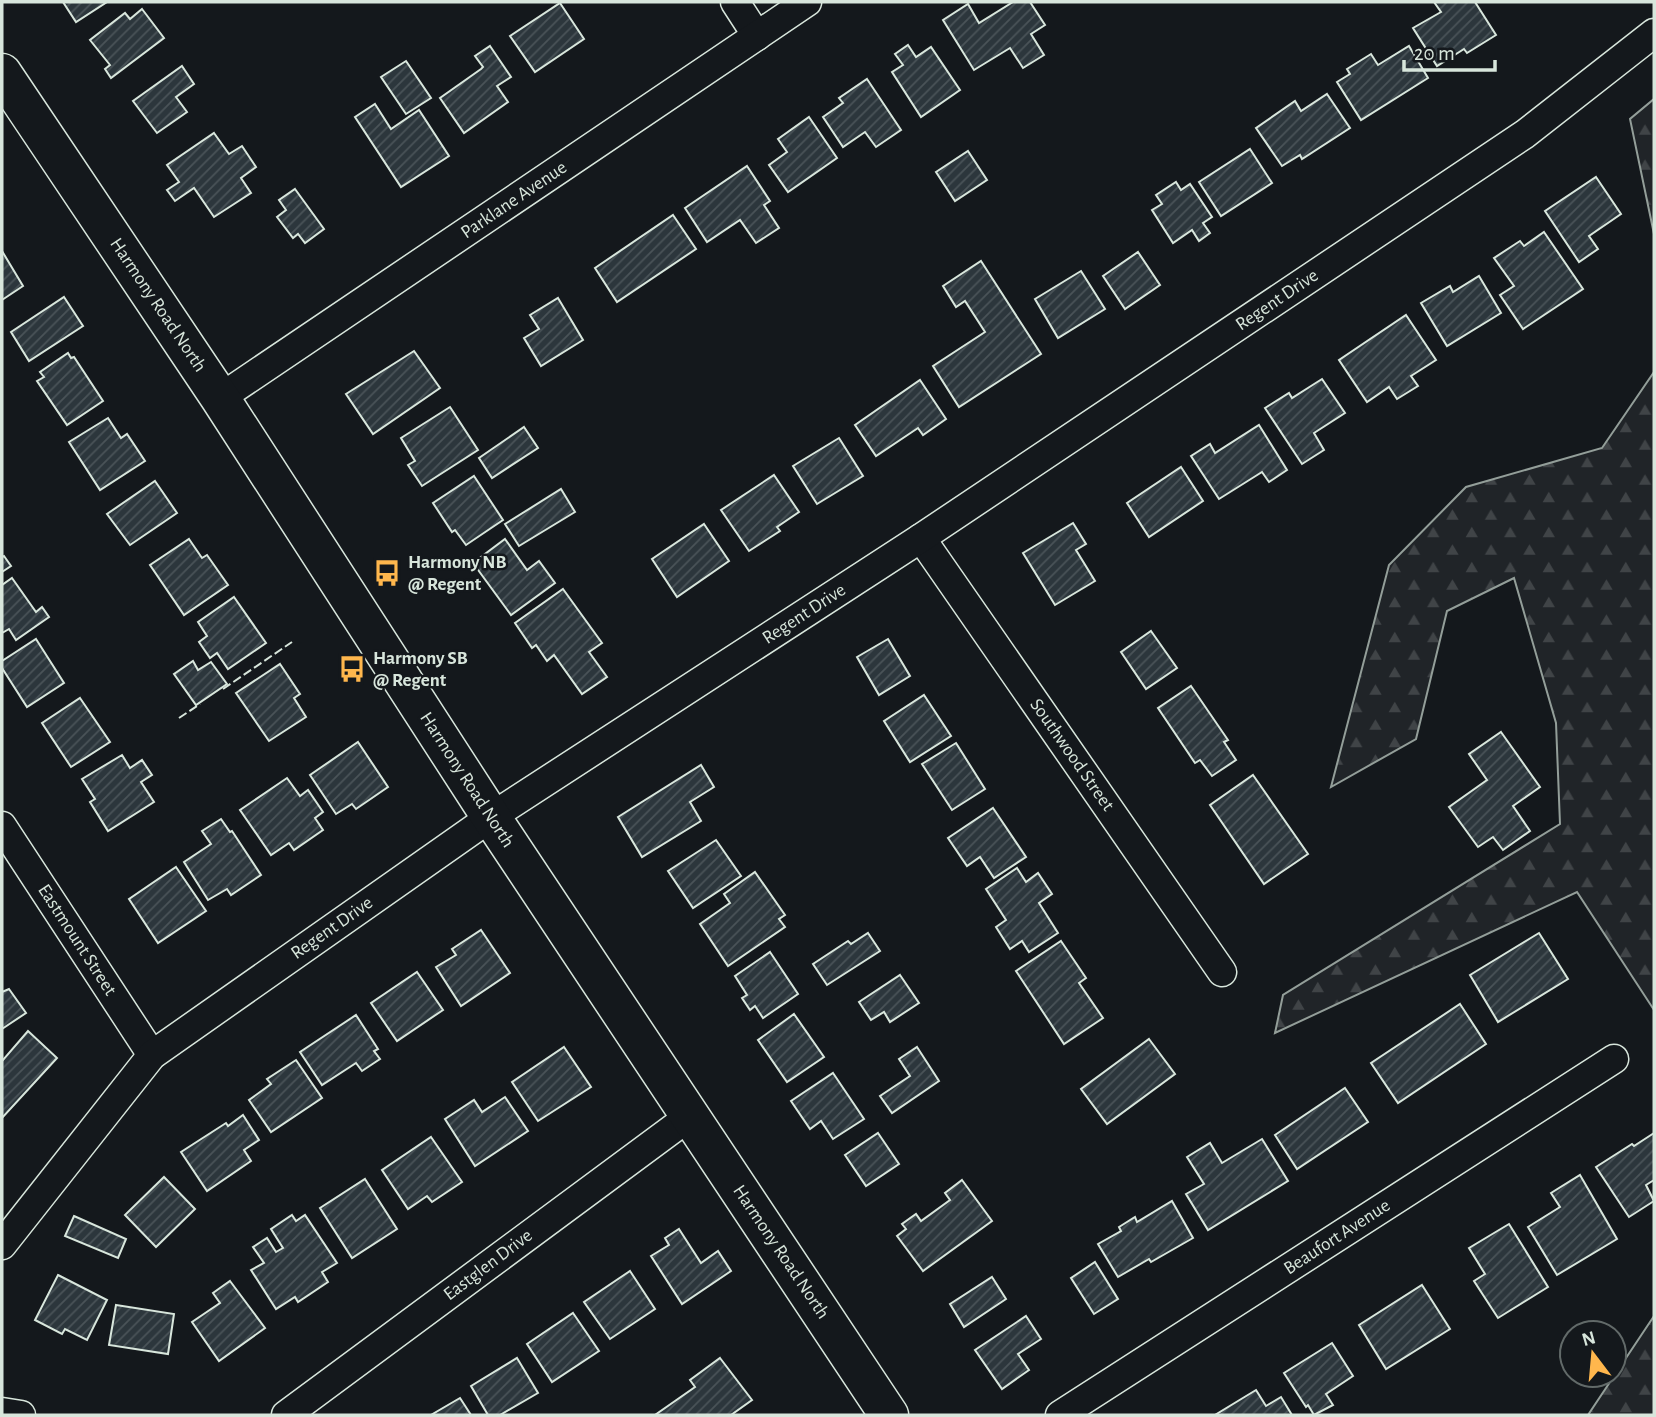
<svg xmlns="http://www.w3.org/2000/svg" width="1656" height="1417" viewBox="0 0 1656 1417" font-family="'Alegreya Sans',sans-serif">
<defs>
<pattern id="forest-firs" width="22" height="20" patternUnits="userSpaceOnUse" patternTransform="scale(1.75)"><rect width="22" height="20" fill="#202428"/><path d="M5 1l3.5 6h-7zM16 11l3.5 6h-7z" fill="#404447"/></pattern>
<pattern id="building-hatch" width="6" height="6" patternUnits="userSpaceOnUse" patternTransform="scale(1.75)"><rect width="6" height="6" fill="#2c363c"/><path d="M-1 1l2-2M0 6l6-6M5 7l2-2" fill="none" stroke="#4a5358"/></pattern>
</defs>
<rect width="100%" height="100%" fill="#14181c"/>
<g fill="url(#forest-firs)" stroke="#939e99" stroke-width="2">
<polygon points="1654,99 1654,234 1630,119"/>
<polygon points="1654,372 1654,1010 1577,892 1275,1033 1283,995 1560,824 1556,723 1514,578 1447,611 1416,739 1331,787 1389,565 1466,487 1602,448"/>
<polygon points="1654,1316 1654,1415 1588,1415"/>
</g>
<g fill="url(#building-hatch)" stroke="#d8e6dc" stroke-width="2">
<polygon points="63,2 107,2 76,22"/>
<polygon points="1013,2 1030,2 1045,25 1031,34 1044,55 1023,68 1010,48 974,70 943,20 968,4 979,23"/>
<polygon points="1434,2 1475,2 1496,35 1467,53 1464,49 1437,66 1413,28 1441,12"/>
<polygon points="560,3 584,39 535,72 510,36"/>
<polygon points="142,9 164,38 111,78 105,69 110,65 90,40 125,13 130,19"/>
<polygon points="908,45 916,57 931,47 960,90 921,117 892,72 903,65 895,54"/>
<polygon points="490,46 511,77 497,86 508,102 464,133 440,98 481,69 483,67 475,56"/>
<polygon points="1409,46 1428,78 1361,120 1337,82 1350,74 1347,69 1371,54 1378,65"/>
<polygon points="406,61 431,98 406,114 381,77"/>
<polygon points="182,66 194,84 176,97 187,112 157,133 133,101"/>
<polygon points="867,79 901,130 876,147 865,132 843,147 823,117 843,103 839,98"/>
<polygon points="1327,94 1350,128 1302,159 1300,155 1282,166 1256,128 1295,101 1301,111"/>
<polygon points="375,104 391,129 419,110 449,156 401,187 355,117"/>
<polygon points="809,117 837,158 788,192 769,165 787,152 778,139"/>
<polygon points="214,133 229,154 242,146 256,167 241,178 251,193 214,217 194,188 175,201 167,190 179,182 167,165"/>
<polygon points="1250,149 1272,183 1221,216 1199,182"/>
<polygon points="968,151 987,180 955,201 936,172"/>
<polygon points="747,166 770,201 764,205 779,228 756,243 740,220 707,242 685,208"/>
<polygon points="1596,177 1621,214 1589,236 1598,249 1579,262 1545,211"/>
<polygon points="1176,182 1181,190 1190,184 1212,217 1203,223 1210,233 1199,241 1192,230 1173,243 1152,210 1162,204 1156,195"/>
<polygon points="295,189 324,229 305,243 298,234 293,238 277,217 286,210 279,200"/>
<polygon points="673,215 696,249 617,302 595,268"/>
<polygon points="1544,232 1583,289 1523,329 1500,295 1514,286 1494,258 1520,241 1524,246"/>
<polygon points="2,251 23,286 2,300"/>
<polygon points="1138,252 1160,285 1125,309 1103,276"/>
<polygon points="981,261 1041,354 959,407 933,366 985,332 965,301 956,307 943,286"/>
<polygon points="1081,271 1105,309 1058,338 1035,299"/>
<polygon points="1479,276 1501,313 1447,346 1421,303 1450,286 1453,292"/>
<polygon points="64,297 83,326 29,361 11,332"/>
<polygon points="558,298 583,340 541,366 524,338 539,329 530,315"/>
<polygon points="1406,315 1436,360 1411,376 1418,386 1397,399 1389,387 1367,402 1339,360"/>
<polygon points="414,351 440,388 373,434 346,394"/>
<polygon points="68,353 71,358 74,357 103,401 67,425 37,381 44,377 40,372"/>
<polygon points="1322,379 1345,413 1314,433 1324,450 1302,464 1265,408 1289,393 1292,398"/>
<polygon points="920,380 946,419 923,435 918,428 876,456 855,425"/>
<polygon points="450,407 478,450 422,486 408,465 415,461 401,438"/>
<polygon points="108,418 121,438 127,434 145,461 100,490 69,442"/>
<polygon points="1259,425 1287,470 1269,482 1262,472 1219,499 1191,456 1210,444 1215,453"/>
<polygon points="524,427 538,448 492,478 479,458"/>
<polygon points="839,438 863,476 817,504 793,466"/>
<polygon points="1181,467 1203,501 1149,537 1127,503"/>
<polygon points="774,475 799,512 777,527 780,531 749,551 721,510"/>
<polygon points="474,476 503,520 466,545 455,530 452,532 433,503"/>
<polygon points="155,481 177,513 130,545 107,514"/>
<polygon points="561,489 575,512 519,546 505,524"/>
<polygon points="1073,523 1086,544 1076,550 1095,581 1055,605 1023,553"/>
<polygon points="704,524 729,561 677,597 652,559"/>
<polygon points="189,539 202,558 207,555 228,585 184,615 150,565"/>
<polygon points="505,539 527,570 539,561 555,583 511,615 473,563"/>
<polygon points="4,556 11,566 2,572 2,557"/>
<polygon points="12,578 36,612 42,607 49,617 16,640 9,629 2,633 2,585"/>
<polygon points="563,589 602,643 589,652 607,677 582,694 554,655 547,661 536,645 532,648 515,623"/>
<polygon points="234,597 266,643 228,669 217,653 210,658 199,642 207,636 198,622"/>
<polygon points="1151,631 1177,668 1146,689 1121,652"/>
<polygon points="36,639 64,683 27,707 2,668 2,661"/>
<polygon points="888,639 910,676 879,695 857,657"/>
<polygon points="193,661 198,670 211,662 227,684 196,705 174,674"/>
<polygon points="280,664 300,694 294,698 306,717 269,741 236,693"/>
<polygon points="1191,686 1228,740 1224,742 1236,760 1212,776 1200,760 1195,763 1158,708"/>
<polygon points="924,695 951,736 910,762 884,721"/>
<polygon points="80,698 110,742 71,767 42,723"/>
<polygon points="1501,732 1540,787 1513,806 1530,831 1503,850 1493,837 1478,847 1449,807 1487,780 1469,754"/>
<polygon points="358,742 388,787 356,809 352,804 336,814 310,775"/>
<polygon points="956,743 985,789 952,810 922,764"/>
<polygon points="122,755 130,768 142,760 152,775 141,782 154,802 108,831 90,802 95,799 82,779"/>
<polygon points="701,765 714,787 690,802 701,821 642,857 618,817"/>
<polygon points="1253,775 1308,854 1264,884 1210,805"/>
<polygon points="287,778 300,796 308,790 323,812 315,818 323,830 294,850 289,843 271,855 240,810"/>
<polygon points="993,808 1026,857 994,878 980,857 967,866 948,838"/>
<polygon points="221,819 230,832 232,831 234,834 261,875 231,895 227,889 208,900 184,862 211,844 202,831"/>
<polygon points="716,840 741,876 693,908 668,871"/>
<polygon points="176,867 206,911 158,943 129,899"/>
<polygon points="1017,868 1026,882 1038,873 1052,894 1039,903 1058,933 1029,952 1022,941 1010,949 996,927 1006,920 986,889"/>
<polygon points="755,872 785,915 779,919 785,927 728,966 700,924 730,903 724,894"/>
<polygon points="481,930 510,973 461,1006 436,967 456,955 452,949"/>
<polygon points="868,933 880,951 827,985 813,964 848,941 851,944"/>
<polygon points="1539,933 1568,979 1498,1022 1470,975"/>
<polygon points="1061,941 1086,978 1079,983 1103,1018 1064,1044 1016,971"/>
<polygon points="770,952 798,994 763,1018 755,1006 750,1010 742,998 747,995 735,976"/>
<polygon points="417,972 443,1010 397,1041 371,1003"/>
<polygon points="900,975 919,1003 890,1022 884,1012 871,1020 859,1002"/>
<polygon points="9,989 26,1013 2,1029 2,992"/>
<polygon points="1460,1004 1486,1044 1398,1103 1371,1063"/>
<polygon points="794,1014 824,1057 787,1082 758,1040"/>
<polygon points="356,1015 378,1049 374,1051 380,1059 362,1071 356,1063 322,1085 300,1052"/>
<polygon points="28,1031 57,1058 2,1118 2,1061"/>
<polygon points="1149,1039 1175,1074 1107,1124 1081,1089"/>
<polygon points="564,1047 591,1087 538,1121 512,1082"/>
<polygon points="917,1047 939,1081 892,1113 880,1096 910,1076 899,1059"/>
<polygon points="296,1060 322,1098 271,1132 249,1100 271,1084 267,1079"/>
<polygon points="833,1073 864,1119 833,1139 821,1121 810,1129 791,1101"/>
<polygon points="1345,1088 1368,1122 1297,1169 1275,1135"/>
<polygon points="505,1097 528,1131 475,1166 445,1119 474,1100 482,1112"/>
<polygon points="243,1115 259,1140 244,1150 251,1161 207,1191 181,1152 226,1123 228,1126"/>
<polygon points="878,1133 899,1164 866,1186 845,1155"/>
<polygon points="1654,1133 1654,1180 1646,1185 1654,1201 1629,1217 1596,1167 1632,1144 1634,1146"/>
<polygon points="431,1137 462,1182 432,1202 427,1196 408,1209 382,1170"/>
<polygon points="1262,1139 1288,1181 1208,1230 1186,1194 1204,1184 1187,1157 1210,1143 1222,1163"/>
<polygon points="1580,1175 1617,1239 1557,1275 1528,1227 1560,1207 1551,1193"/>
<polygon points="164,1177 195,1209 156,1247 125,1215"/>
<polygon points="365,1179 397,1229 352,1258 320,1208"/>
<polygon points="962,1180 992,1221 923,1271 897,1236 906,1229 902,1224 916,1214 921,1221 950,1200 945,1193"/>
<polygon points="1172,1201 1193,1238 1151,1262 1149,1259 1118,1277 1098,1244 1121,1231 1119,1227 1135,1217 1137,1222"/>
<polygon points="292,1215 296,1221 305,1215 337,1263 322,1272 328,1282 298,1302 295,1297 276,1309 251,1270 264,1263 253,1247 267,1238 276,1252 283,1248 271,1229"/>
<polygon points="74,1216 126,1239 118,1258 65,1236"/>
<polygon points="1509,1224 1548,1287 1498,1318 1474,1281 1485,1274 1469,1248"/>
<polygon points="679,1229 701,1263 718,1251 731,1271 682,1304 651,1256 669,1245 665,1238"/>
<polygon points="1095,1262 1118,1299 1094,1314 1071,1278"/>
<polygon points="630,1271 655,1309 610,1339 584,1302"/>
<polygon points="58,1275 107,1300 87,1340 65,1329 62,1334 35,1320"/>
<polygon points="992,1277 1006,1299 964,1327 950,1304"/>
<polygon points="230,1281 265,1328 219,1361 192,1322 220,1303 213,1293"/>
<polygon points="1422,1285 1450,1329 1386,1369 1359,1325"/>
<polygon points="116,1305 174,1314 168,1354 109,1345"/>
<polygon points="573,1313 599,1351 552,1382 527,1344"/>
<polygon points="1026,1316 1041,1339 1018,1354 1029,1370 1002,1389 975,1350"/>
<polygon points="1332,1343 1353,1376 1326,1394 1333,1405 1314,1415 1308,1405 1306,1407 1284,1373"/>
<polygon points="517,1358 538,1393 500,1415 488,1415 471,1386"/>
<polygon points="720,1358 752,1400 731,1415 655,1415 695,1387 690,1380"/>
<polygon points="1256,1390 1266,1406 1281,1397 1292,1415 1215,1415"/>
<polygon points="460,1398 471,1415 431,1415"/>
</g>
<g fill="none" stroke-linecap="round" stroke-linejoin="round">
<defs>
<g id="minor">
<polyline points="735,2 757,36"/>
<polyline points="220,398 807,2"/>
<polyline points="921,538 1222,972"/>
<polyline points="2,826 152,1055"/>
<polyline points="2,1245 152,1055 491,817 921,538 1525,134 1654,33"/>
<polyline points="2,1412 21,1415"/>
<polyline points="286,1415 690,1116"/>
<polyline points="1060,1415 1614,1059"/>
</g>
<polyline id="secondary" points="2,73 220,398 491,817 889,1415"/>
</defs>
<use href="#minor" stroke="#d8e6dc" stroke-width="31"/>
<use href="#secondary" stroke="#d8e6dc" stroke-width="41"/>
<use href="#minor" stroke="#14181c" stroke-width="28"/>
<use href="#secondary" stroke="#14181c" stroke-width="38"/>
<g stroke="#d8e6dc" stroke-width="2" stroke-dasharray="9 3.5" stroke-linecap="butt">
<polyline points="223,689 292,642"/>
<polyline points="179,718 200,704"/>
</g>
</g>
<defs>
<symbol id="bus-bare" viewBox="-9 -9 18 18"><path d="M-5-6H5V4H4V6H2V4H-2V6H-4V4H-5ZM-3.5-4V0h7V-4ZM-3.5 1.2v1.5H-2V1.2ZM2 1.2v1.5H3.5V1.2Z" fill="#ffb74d" stroke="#14181c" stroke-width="2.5" paint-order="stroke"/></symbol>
</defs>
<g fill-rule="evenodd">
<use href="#bus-bare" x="368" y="554" width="38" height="38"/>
<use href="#bus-bare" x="333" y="650" width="38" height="38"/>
</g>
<g text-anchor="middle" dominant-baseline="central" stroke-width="5" stroke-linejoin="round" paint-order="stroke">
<g font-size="19" fill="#d8e6dc" stroke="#14181c">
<text transform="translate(514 200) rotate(-34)">Parklane Avenue</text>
<text transform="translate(1277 300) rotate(-34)">Regent Drive</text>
<text transform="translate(158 305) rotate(56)">Harmony Road North</text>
<text transform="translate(804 614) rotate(-33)">Regent Drive</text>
<text transform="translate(1072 755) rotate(55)">Southwood Street</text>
<text transform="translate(467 780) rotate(57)">Harmony Road North</text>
<text transform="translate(332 928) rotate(-35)">Regent Drive</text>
<text transform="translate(77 940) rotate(57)">Eastmount Street</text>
<text transform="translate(1337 1237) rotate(-33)">Beaufort Avenue</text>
<text transform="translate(781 1252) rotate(56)">Harmony Road North</text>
<text transform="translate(488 1265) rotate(-37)">Eastglen Drive</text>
</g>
<g font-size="19" font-weight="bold" fill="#d8e6dc" stroke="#14181c" text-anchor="start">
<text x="408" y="562">Harmony NB<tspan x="408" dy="22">@ Regent</tspan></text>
<text x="373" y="658">Harmony SB<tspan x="373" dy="22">@ Regent</tspan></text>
</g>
</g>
<rect width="1656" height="1417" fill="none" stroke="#d8e6dc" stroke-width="7"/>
<g transform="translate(1593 1354) rotate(344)"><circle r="33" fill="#14181c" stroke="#626a69" stroke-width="2"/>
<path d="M0-5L12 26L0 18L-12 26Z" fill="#ffb74d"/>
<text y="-10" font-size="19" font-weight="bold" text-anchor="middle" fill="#d8e6dc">N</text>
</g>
<path d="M1404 60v10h91v-10" fill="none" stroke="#d8e6dc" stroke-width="3.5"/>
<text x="1414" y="60" font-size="21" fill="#d8e6dc" stroke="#14181c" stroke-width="5" paint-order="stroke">20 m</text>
</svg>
